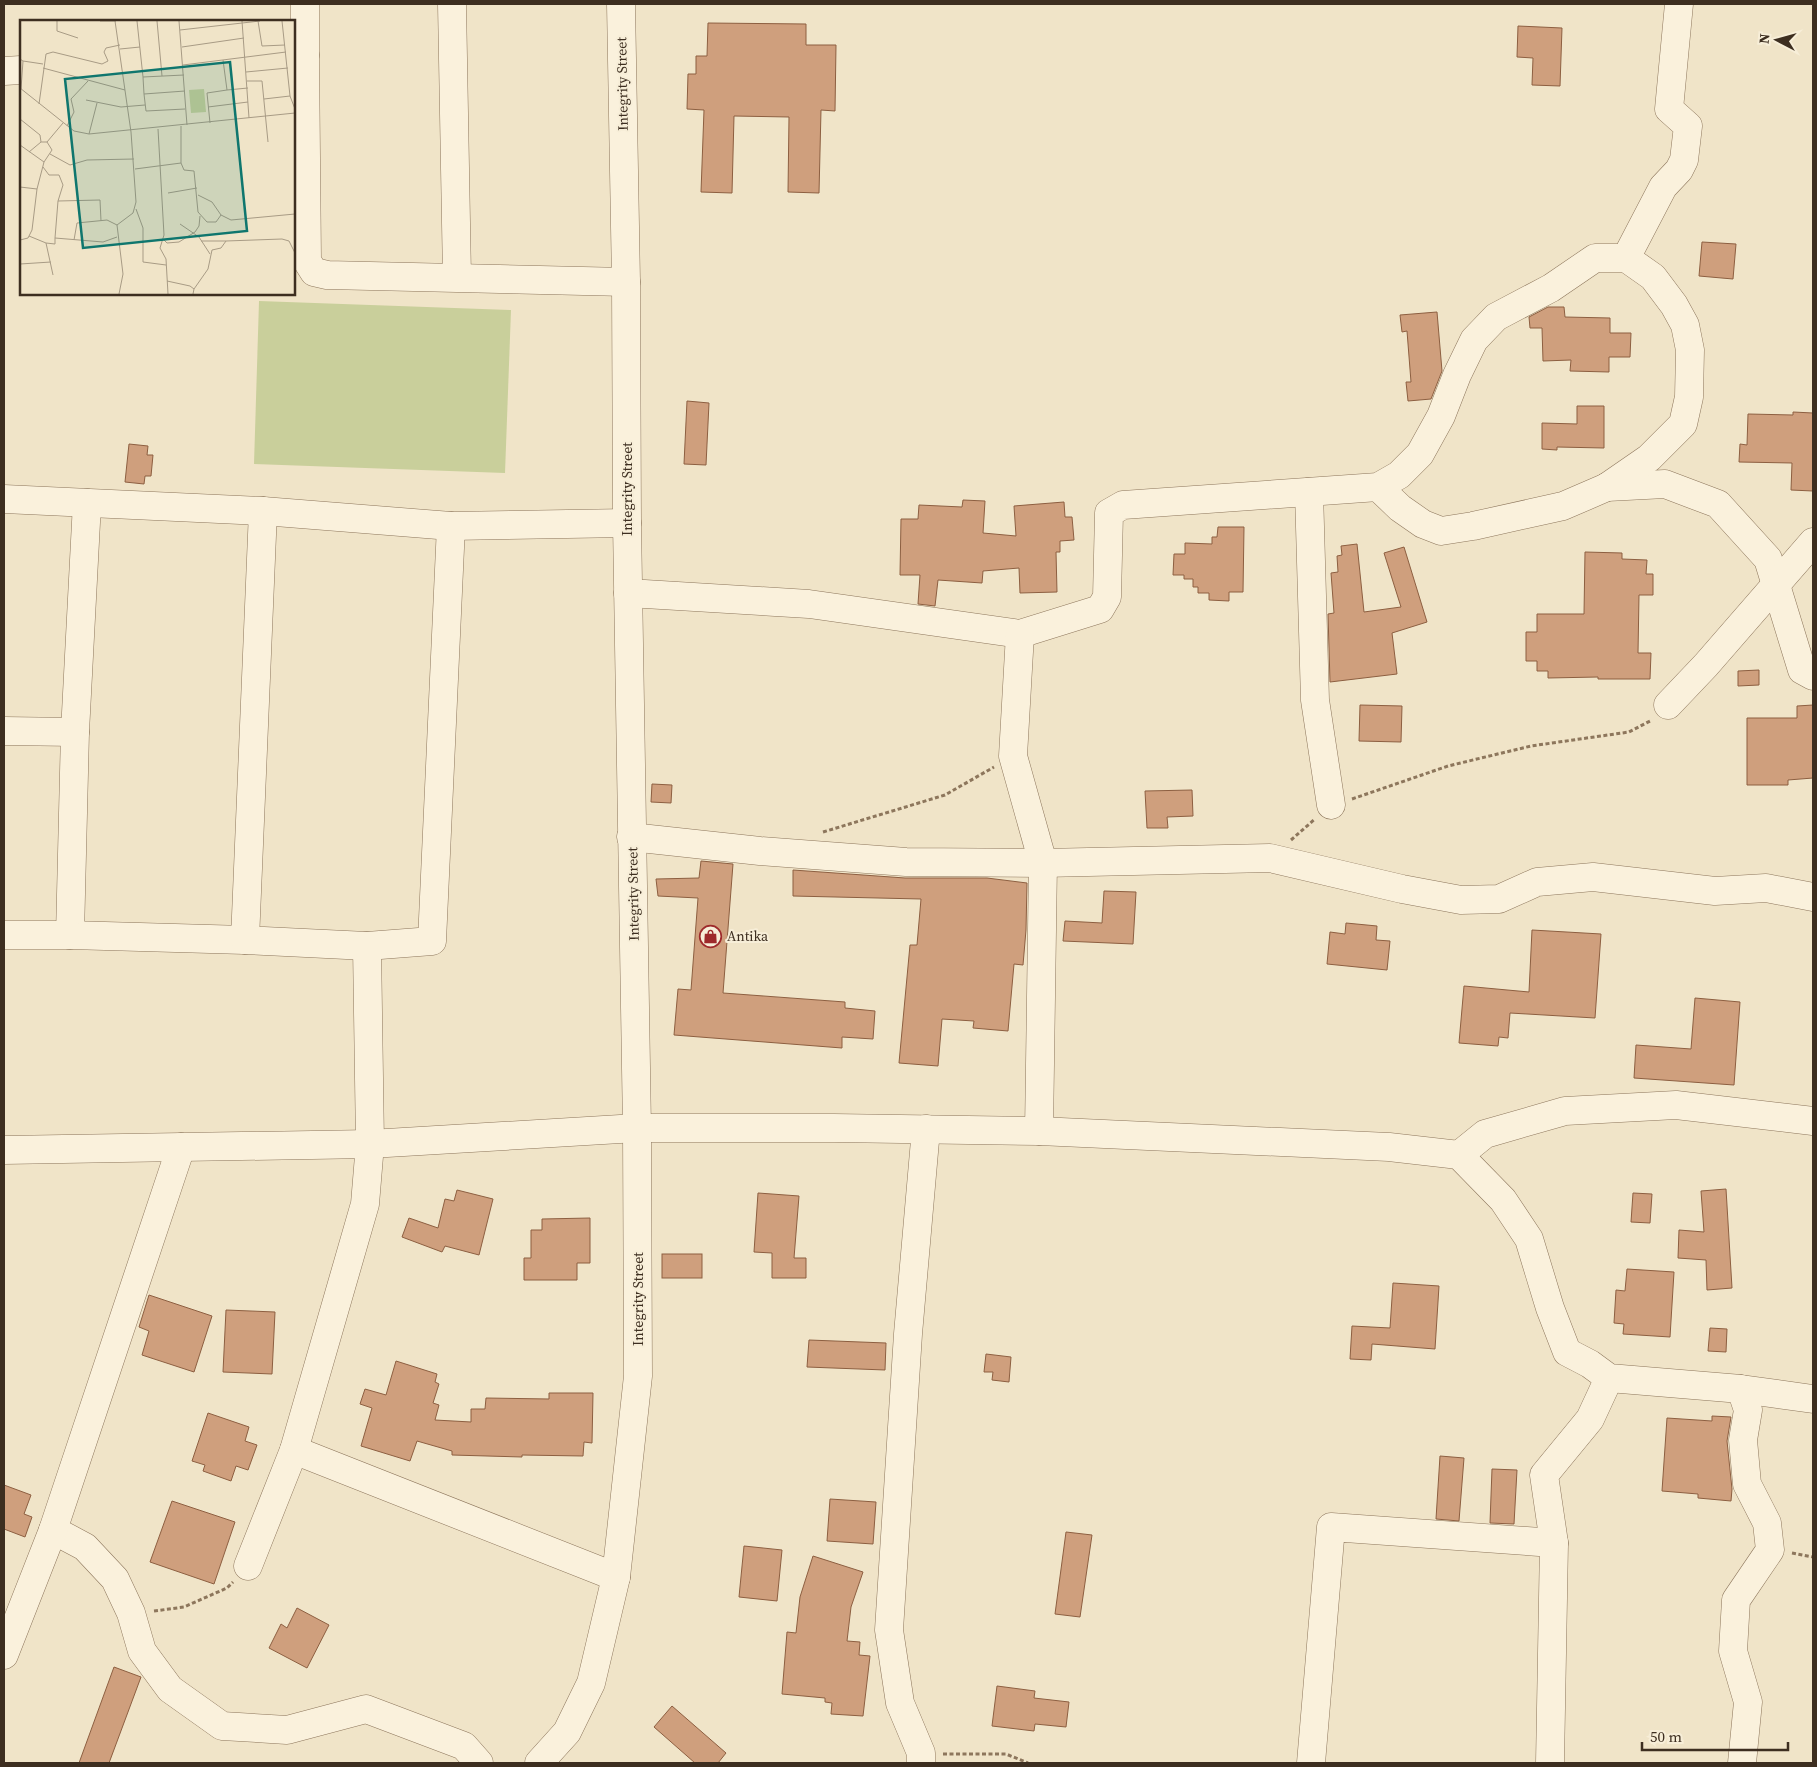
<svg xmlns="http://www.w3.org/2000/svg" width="1817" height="1767" viewBox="0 0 1817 1767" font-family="'Source Serif 4',serif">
<rect width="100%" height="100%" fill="#f0e4c8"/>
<polygon fill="#c9cf9b" points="259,301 511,310 505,473 254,464"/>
<g fill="#cf9f7d" stroke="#8d5f41">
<polygon points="708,23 806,24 806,45 836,45 835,111 821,110 819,193 788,192 789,117 734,116 732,193 701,192 704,110 687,109 688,74 696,74 696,56 707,56"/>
<polygon points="1518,26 1562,28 1560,86 1532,85 1533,58 1517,57"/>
<polygon points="1702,242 1736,244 1733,279 1699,276"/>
<polygon points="1548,307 1564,307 1565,317 1610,318 1610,333 1631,333 1630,357 1609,357 1609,372 1570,371 1571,360 1543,361 1542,328 1530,328 1529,317"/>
<polygon points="1437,312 1442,371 1431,399 1408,401 1406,382 1411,382 1407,331 1402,332 1400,315"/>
<polygon points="687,401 709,403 706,465 684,464"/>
<polygon points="1577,406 1604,406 1604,448 1557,447 1557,450 1542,449 1542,423 1577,424"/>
<polygon points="1793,412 1813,413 1813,491 1791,490 1792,463 1739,462 1740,444 1747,445 1748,414 1793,415"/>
<polygon points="129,444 148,446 147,455 153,455 151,476 145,476 144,484 125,482"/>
<polygon points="963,500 985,501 983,533 1016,536 1014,506 1064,502 1065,517 1072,517 1074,540 1060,541 1060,552 1056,552 1057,592 1020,593 1019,568 983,571 982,583 938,580 935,606 918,604 920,575 900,575 901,519 918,519 919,505 962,507"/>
<polygon points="1218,527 1244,527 1243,592 1229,592 1229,601 1209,600 1209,593 1198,593 1198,587 1193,587 1193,579 1184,579 1184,575 1173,575 1174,554 1185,554 1185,543 1212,544 1212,537 1217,537"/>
<polygon points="1357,544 1364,612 1401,607 1384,553 1404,547 1427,622 1392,633 1397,674 1330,682 1328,614 1334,613 1331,573 1338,572 1337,556 1342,555 1341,546"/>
<polygon points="1585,552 1622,553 1622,559 1647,560 1646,574 1653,574 1653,595 1639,595 1638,653 1651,653 1650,679 1598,679 1598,677 1548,678 1548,671 1537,671 1537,661 1526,661 1526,632 1537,632 1537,614 1584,614"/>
<polygon points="1759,670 1759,685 1738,686 1738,671"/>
<polygon points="1360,705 1402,706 1401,742 1359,741"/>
<polygon points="1813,705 1813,778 1788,780 1788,785 1747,785 1747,718 1797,718 1797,706"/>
<polygon points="652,784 672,785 671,803 651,802"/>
<polygon points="1192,790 1193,816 1167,817 1168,828 1147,828 1145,791"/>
<polygon points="701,861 733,864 723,993 845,1002 845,1008 875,1011 873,1039 842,1037 842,1048 674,1035 678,989 691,990 698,898 658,896 656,879 699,878"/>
<polygon points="793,870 905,878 987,878 1027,883 1026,930 1023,965 1014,964 1008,1031 973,1028 974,1021 942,1019 938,1066 899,1063 910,945 917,945 921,899 793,896"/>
<polygon points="1104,891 1136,892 1133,944 1063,941 1065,921 1102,923"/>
<polygon points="1346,923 1377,926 1376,940 1390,941 1387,970 1327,964 1330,932 1345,934"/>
<polygon points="1532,930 1601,934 1595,1018 1510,1013 1508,1038 1499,1037 1498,1046 1459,1043 1464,986 1529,992"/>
<polygon points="1695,998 1740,1002 1734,1085 1634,1078 1636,1045 1691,1049"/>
<polygon points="1726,1189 1732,1288 1707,1290 1706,1260 1678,1258 1679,1230 1704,1232 1701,1191"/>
<polygon points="457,1190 493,1199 479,1255 445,1246 442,1252 402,1237 409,1218 438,1228 445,1199 454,1201"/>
<polygon points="758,1193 799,1196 794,1258 806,1258 806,1278 772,1278 772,1253 754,1252"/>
<polygon points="1633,1193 1652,1194 1650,1223 1631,1222"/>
<polygon points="590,1218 590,1263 577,1263 577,1280 524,1280 524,1258 531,1258 531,1230 542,1230 542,1219"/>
<rect x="662" y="1254" width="40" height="24"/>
<polygon points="1627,1269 1674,1272 1670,1337 1623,1334 1624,1324 1614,1323 1616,1290 1625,1291"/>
<polygon points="1393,1283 1439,1286 1435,1349 1372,1344 1371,1360 1350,1359 1352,1326 1390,1328"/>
<polygon points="149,1295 212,1316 194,1372 142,1355 149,1331 139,1327"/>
<polygon points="226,1310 275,1312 272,1374 223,1372"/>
<polygon points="1710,1328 1727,1329 1726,1352 1708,1351"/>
<polygon points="809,1340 886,1343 885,1370 807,1367"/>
<polygon points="986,1354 1011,1357 1009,1382 992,1380 993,1372 984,1372"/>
<polygon points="396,1361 437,1374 435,1382 439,1384 433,1403 439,1405 435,1420 471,1422 471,1409 485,1409 486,1398 549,1399 549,1393 593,1393 592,1443 584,1442 583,1456 522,1455 522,1457 452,1455 452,1451 417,1441 410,1461 361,1446 372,1408 360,1404 365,1389 386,1395"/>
<polygon points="208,1413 249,1427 245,1441 257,1445 248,1470 236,1466 231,1481 203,1471 205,1465 192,1461"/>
<polygon points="1712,1416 1731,1417 1727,1441 1732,1489 1731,1501 1698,1498 1698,1494 1662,1491 1667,1418 1712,1421"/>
<polygon points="1440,1456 1464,1458 1459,1521 1436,1519"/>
<polygon points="1492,1469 1517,1470 1514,1524 1490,1523"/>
<polygon points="4,1485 31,1495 24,1514 32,1517 25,1537 4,1529"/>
<polygon points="830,1499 876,1502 873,1544 827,1541"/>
<polygon points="172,1501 235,1522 214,1584 150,1562"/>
<polygon points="1066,1532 1092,1535 1080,1617 1055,1614"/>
<polygon points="744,1546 782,1550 777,1601 739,1597"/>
<polygon points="813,1556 863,1572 851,1607 847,1641 860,1642 859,1655 870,1656 863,1716 831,1714 832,1703 825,1702 825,1698 782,1694 787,1632 796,1633 800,1597"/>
<polygon points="297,1608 329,1625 307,1668 269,1648 281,1624 287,1628"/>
<polygon points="114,1667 141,1677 109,1763 79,1763"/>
<polygon points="997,1686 1035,1691 1034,1698 1069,1702 1066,1727 1035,1724 1034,1731 992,1726"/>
<polygon points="672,1706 726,1753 718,1763 695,1763 654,1727"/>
</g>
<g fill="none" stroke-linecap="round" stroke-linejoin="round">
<defs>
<g id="minor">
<polyline points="452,4 457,277"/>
<polyline points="294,55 305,55 305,4"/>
<polyline points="305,55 307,261 314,272 327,275 626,282"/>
<polyline points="4,71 21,70"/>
<polyline points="1626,258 1663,187 1679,170 1684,160 1688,126 1669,109 1679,4"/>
<polyline points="1607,487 1665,484 1718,504 1768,559 1802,670 1813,676"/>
<polyline points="1309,492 1315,700 1331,805"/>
<polyline points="4,499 263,511 451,526 627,523"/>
<polyline points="87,503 75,732 70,935 245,940"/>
<polyline points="263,511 245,940 367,946 432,941 451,526"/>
<polyline points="628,593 809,604 1020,634 1100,609 1107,597 1109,513 1123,505 1378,487 1399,475 1420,454 1441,416 1457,375 1474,340 1496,317 1551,288 1595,258 1626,258 1653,277 1674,305 1685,325 1690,350 1689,397 1683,424 1649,458 1607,487 1563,506 1473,526 1441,531 1423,524 1400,508 1378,487"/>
<polyline points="1020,634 1013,756 1043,863 1039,1131"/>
<polyline points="1668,705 1706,665 1813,542"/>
<polyline points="4,731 75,732"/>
<polyline points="631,837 760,851 906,862 1043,863 1270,858 1402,889 1461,900 1499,899 1537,882 1593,877 1715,891 1766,888 1813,897"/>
<polyline points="4,935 70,935"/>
<polyline points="4,1150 370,1144 637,1128 834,1128 1039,1131 1389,1147 1459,1155 1503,1200 1529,1239 1550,1308 1567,1352 1590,1364 1609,1378 1741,1389 1813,1399"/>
<polyline points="1459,1155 1485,1134 1565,1111 1676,1105 1813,1121"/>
<polyline points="1741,1389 1748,1410 1743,1440 1747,1484 1767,1523 1770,1550 1736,1600 1733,1651 1748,1702 1742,1763"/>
<polyline points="294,1450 616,1577"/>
<polyline points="53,1530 85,1547 115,1579 131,1613 142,1651 170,1689 222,1726 287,1730 366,1709 464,1746 479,1763"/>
<polyline points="248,1566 294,1450 365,1204 370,1144 367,946"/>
<polyline points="4,1655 53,1530 181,1147"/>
<polyline points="539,1763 567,1732 591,1683 616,1577 638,1376 637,1128 627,523 626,282 621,4"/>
<polyline points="921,1763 921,1753 900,1703 889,1630 908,1334 926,1129"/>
<polyline points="1311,1763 1331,1527 1554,1543"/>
<polyline points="1550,1763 1554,1543 1544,1475 1590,1419 1609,1378"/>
</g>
</defs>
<use href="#minor" stroke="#8d765c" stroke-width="29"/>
<g stroke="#8d765c" stroke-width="3" stroke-dasharray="4 2.5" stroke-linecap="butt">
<polyline points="1352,799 1448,766 1531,746 1629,732 1652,720"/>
<polyline points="823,832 945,795 994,767"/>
<polyline points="1291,840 1315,819"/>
<polyline points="1792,1553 1813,1557"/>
<polyline points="154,1611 184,1607 227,1588 233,1582"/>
<polyline points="943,1754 1006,1754 1028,1763"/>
</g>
<use href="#minor" stroke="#faf1dc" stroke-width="28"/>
</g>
<defs>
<symbol id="shop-ring" viewBox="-11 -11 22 22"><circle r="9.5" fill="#f7eed8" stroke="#9e2a2b" stroke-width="1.5"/><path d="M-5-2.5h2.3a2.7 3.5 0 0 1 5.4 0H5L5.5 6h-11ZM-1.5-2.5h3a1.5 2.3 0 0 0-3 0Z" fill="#9e2a2b"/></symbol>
</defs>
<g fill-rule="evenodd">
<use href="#shop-ring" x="698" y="924" width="25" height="25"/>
</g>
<g text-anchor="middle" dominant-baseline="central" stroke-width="4" stroke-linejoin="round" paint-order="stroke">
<g font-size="14" fill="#3d2e20" stroke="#f7eed8">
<text transform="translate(622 84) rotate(-91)">Integrity Street</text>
<text transform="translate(627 489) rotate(-90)">Integrity Street</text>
<text transform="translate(633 894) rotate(-91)">Integrity Street</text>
<text transform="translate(638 1299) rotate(-90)">Integrity Street</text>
</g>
<g font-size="14" fill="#3d2e20" stroke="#f7eed8" text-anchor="start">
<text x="727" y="936">Antika</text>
</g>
</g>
<g transform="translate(20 20)">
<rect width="275" height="275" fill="#f0e4c8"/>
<path d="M 184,69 L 186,92 L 171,93 L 169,70 Z" fill="#c9cf9b"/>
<path fill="none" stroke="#a89b85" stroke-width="1" d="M 37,1 L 37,11 L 58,18M 80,1 L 96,1M 95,1 L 111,112 L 116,182 L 113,193 L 97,205 L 103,254 L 99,274M 117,1 L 123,57M 137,1 L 142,56M 159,1 L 167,105M 222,1 L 229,98M 238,1 L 242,26 L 265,25M 262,1 L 270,76 L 275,89M 160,10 L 240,1M 162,27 L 224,18M 100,29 L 120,27M 0,39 L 3,41 L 1,69M 203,40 L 207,70 L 228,68M 3,41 L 23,44M 163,45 L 266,32M 23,48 L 105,70M 226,52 L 268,48M 227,61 L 242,61 L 248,122M 0,68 L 54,111 L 69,114 L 275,93M 165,71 L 124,74 L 126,91 L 165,89M 124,74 L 123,57 L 164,55M 244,79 L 270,76M 66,80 L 101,87 L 125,85M 19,84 L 26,34 L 33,32 L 82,44 L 88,41 L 84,32 L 86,28 L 100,25M 188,87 L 228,82M 0,99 L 20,115 L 21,122M 190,103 L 187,73 L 207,70M 47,106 L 54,92 L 51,79 L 68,61M 161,106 L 161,143 L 164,150 L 174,151 L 178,192 L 187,202 L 196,202 L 201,195M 138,109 L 144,215 L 140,228 L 146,239 L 148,274M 69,114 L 77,83M 27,122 L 43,103M 0,125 L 24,142M 30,134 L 50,145 L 67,140 L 114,139M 23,147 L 29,155 L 39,155 L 43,165 L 38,181 L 35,218M 115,149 L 161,143M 0,167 L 17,169M 148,173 L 177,168M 178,175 L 192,182 L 201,195 L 211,200 L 275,194M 38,181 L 80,180 L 81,201M 116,189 L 123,208 L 123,242 L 146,245M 160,204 L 179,217 L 190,234M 9,216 L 26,223 L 33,255M 0,220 L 8,218 L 12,210 L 17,169 L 24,142 L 32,130 L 27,122 L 21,122 L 9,132M 54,220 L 57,203 L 87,200 L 97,205M 144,220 L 147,223 L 159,222 L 175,212 L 179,206 L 180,196M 181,221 L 206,221M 26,223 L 35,224 L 35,218 L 83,222 L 97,217M 0,244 L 31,242M 147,261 L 170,266 L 174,269 L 173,274M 174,269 L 188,249 L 192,230 L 201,228 L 206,221 L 262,219 L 269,221 L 275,233"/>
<path fill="#0f766e" fill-opacity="0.15" stroke="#0f766e" stroke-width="2.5" d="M 210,42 L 227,211 L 63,228 L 45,59 Z"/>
<rect width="275" height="275" fill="none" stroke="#3d2e20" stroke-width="2.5"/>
</g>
<rect width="1817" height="1767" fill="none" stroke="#3d2e20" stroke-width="10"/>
<g transform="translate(1777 40) rotate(276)" stroke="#f7eed8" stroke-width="4" paint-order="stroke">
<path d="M0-4L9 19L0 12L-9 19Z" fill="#3d2e20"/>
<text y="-8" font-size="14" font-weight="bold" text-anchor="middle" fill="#3d2e20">N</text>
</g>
<path d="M1642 1742v8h146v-8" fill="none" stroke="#3d2e20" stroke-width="2.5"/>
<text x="1650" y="1742" font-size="15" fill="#3d2e20" stroke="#f7eed8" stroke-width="4" paint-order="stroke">50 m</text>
</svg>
